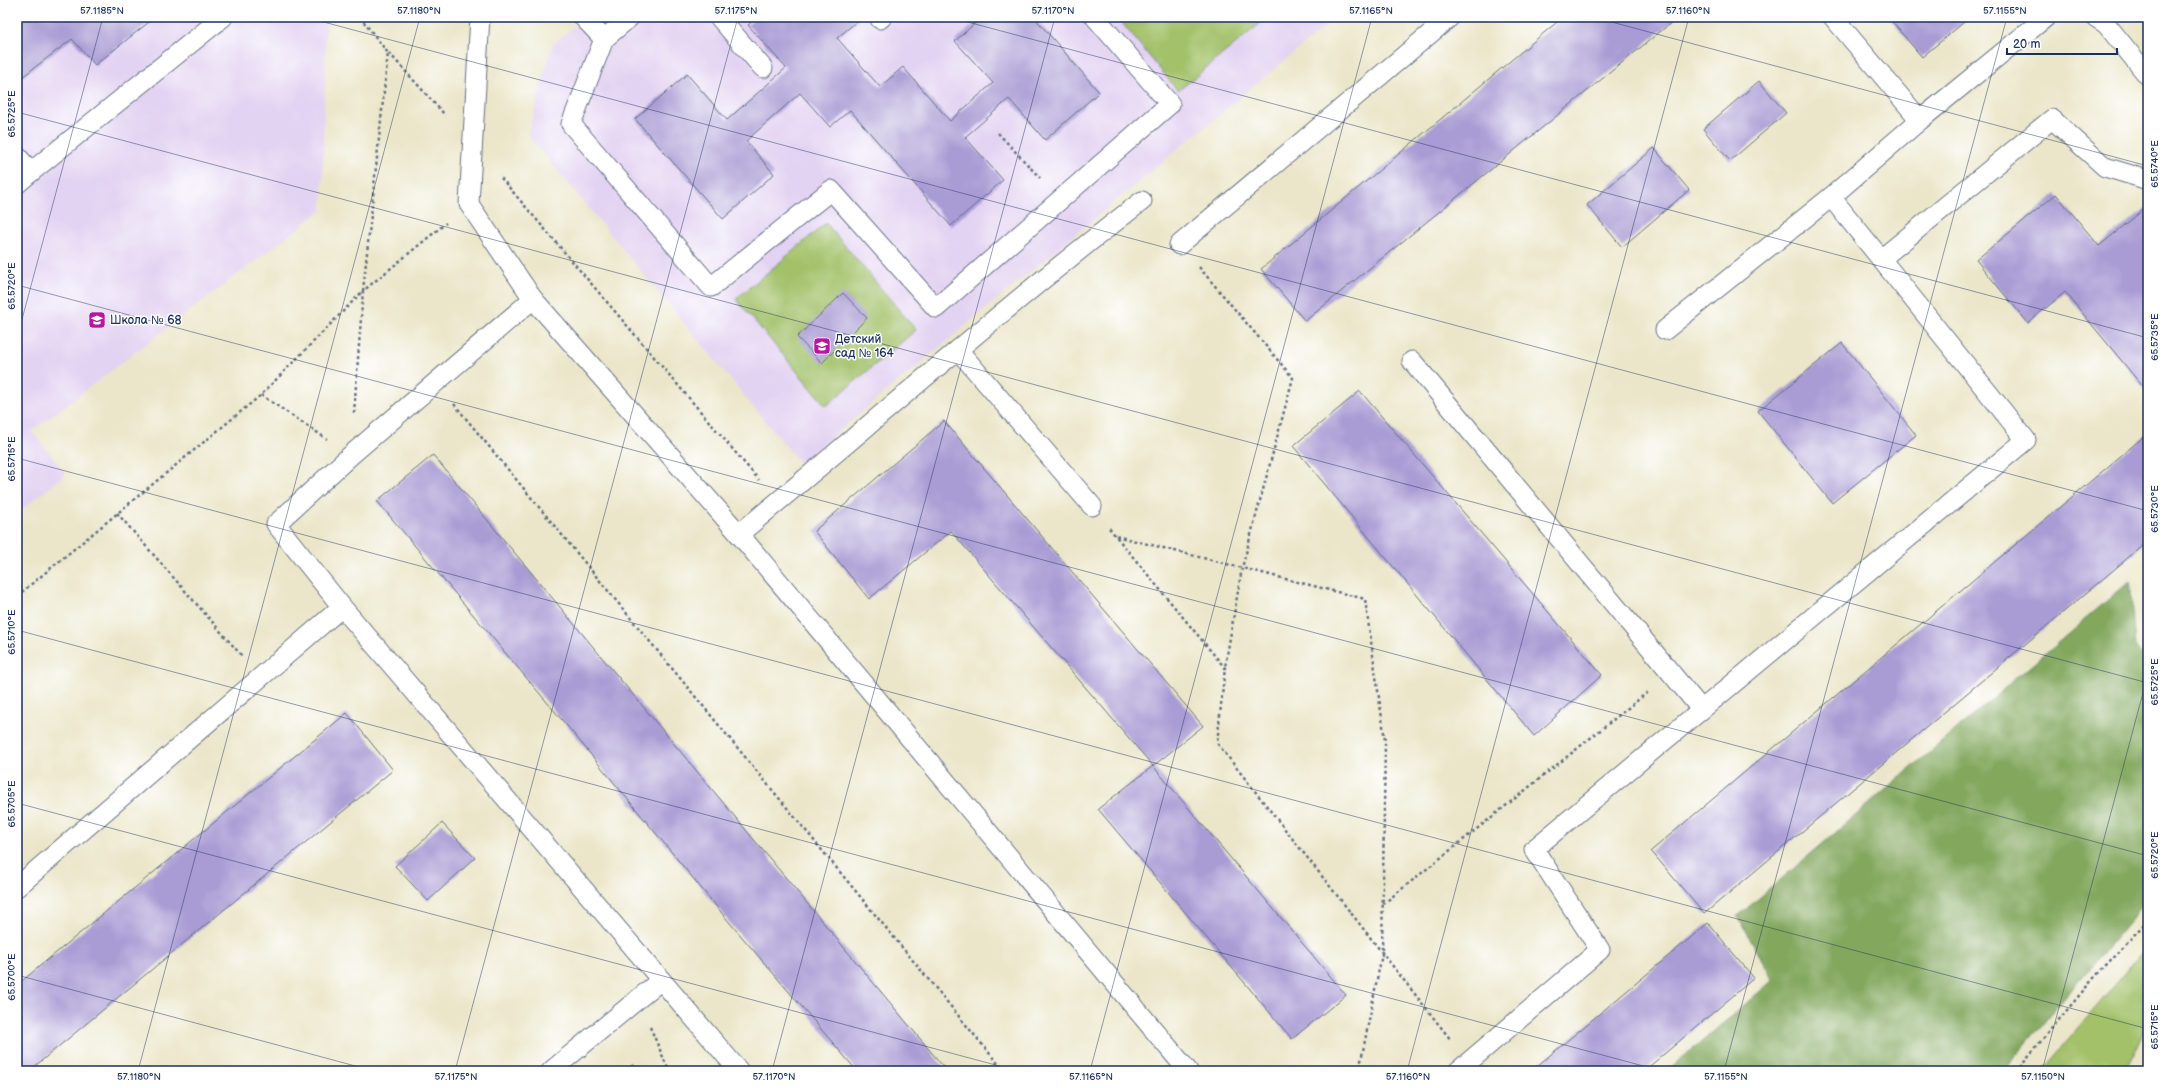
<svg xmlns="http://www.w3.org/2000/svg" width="2165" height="1088" viewBox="0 0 2165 1088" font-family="'Balsamiq Sans',sans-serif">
<rect width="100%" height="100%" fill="#fff"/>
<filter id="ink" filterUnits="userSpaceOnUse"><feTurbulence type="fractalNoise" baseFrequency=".025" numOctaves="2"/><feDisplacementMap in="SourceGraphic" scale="8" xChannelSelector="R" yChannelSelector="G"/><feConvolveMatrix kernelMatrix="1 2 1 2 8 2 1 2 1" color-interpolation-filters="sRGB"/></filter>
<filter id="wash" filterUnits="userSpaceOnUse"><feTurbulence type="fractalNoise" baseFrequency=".012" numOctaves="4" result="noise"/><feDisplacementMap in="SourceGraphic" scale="16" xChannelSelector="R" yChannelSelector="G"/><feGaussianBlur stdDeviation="0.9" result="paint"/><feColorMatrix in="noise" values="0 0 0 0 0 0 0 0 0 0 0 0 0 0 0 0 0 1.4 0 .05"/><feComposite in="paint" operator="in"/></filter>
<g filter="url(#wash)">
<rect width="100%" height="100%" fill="#ebe6c9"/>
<g fill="#e3d3f2">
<polygon points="17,17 326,17 322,210 32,431 66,474 17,514"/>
<polygon points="585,17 1337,17 800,463 528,135 552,45"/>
</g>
<g fill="#a3c169" stroke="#5f7864">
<polygon points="1117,17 1268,17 1178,91"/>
<polygon points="826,223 916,330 826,406 736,299"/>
<path d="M 2148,946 L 2148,998 L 2145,1002 C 2157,1022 2133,1052 2124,1071 L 2042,1071 Z"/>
</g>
<polygon fill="#82a75d" stroke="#4e6b5e" points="2130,581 2135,646 2148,662 2148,899 2003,1071 1668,1071 1773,980 1738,916"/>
<g id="blocks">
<g fill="#a99bd4">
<polygon points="17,17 144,17 149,22 95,65 72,39 17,81"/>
<polygon points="757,17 862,17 837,38 880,87 903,67 950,121 993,83 955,41 982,17 1034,17 1099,92 1045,140 1009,99 965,137 1003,180 951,226 850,110 830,127 800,93 746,141 774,174 723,219 635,119 687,74 727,120 786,68 748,25"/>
<polygon points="1563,17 1678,17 1305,321 1261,269"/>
<polygon points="1888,17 1970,17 1922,57"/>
<polygon points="1759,81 1786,113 1730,161 1703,129"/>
<polygon points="1654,148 1689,190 1622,247 1587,205"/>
<polygon points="2056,194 2099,246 2148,206 2148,393 2065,292 2028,323 1976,260"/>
<polygon points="843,293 867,318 822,363 797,337"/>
<polygon points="1842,343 1916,435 1832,503 1758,411"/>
<polygon points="1360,391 1602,675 1534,736 1293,446"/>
<polygon points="944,421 1203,726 1153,766 951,531 869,599 814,531"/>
<polygon points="2148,433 2148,541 1704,914 1651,851"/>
<polygon points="433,455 947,1071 857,1071 730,923 573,733 377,501"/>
<polygon points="347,713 393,770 29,1071 17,1071 17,985"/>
<polygon points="1153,766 1346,995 1292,1039 1098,809"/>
<polygon points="442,823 475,858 428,901 395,866"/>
<polygon points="1708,923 1754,978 1644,1071 1531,1071"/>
<polygon points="633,1064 639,1071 625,1071"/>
</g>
</g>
</g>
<g filter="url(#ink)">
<use href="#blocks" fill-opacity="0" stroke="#646f83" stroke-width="1"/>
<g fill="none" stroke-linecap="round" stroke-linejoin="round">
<defs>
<g id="lane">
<polyline points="480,17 469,204 533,299 739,534"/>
<polyline points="583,17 604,39"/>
<polyline points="630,17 604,39 571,124 711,287 831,190 936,308 1170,104 1095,17"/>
<polyline points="719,17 763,68"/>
<polyline points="1833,17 1920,120 2046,17"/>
<polyline points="2095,17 2106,24 2148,76"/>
<polyline points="880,19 882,17"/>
<polyline points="17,156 31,172 223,17"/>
<polyline points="17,184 31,172"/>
<path d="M 1142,201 C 1004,307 873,423 739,534 L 1188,1071"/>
<polyline points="1179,245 1450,17"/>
<polyline points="1881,259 1831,197 1920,120"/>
<polyline points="533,299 351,455 276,524 342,607 739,1071"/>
<polyline points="1665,330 1831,197"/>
<polyline points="958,350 1092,506"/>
<polyline points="1412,361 1701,709"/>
<polyline points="17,887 342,607"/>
<polyline points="551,1071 661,980"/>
<polyline points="1458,1071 1600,950 1534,849 2026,440 1881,259 2052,119 2105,167 2148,180"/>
</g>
</defs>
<use href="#lane" stroke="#646f83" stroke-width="21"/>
<g stroke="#646f83" stroke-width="2.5" stroke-dasharray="3 3" stroke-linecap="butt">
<polyline points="389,53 445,115"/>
<polyline points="998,133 1040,178"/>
<polyline points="501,178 759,480"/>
<polyline points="1199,267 1293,378 1242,568 1225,667"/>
<polyline points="261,395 327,439"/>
<polyline points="454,404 1004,1071"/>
<polyline points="354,413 363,291 446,223"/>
<polyline points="117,513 242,656"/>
<polyline points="1109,528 1225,668 1217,743 1451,1040"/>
<polyline points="1116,536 1365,599 1385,740 1382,954 1359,1071"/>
<polyline points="17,596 261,395 363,291 388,53 360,17"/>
<polyline points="1383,904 1648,692"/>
<polyline points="650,1027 669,1071"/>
<polyline points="2016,1071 2093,979 2148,920"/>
</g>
<use href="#lane" stroke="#fff" stroke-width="19"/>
</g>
</g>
<path fill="none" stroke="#1b2f5e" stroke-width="1" stroke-opacity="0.45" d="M 305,17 L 2148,511M 949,17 L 2148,338M 1593,17 L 2148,166M 17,112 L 2148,683M 17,285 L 2148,856M 17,338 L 103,17M 17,458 L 2148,1029M 17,630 L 1662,1071M 17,803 L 1018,1071M 17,975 L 374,1071M 138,1071 L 420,17M 455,1071 L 738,17M 772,1071 L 1055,17M 1090,1071 L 1372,17M 1407,1071 L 1689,17M 1724,1071 L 2007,17M 2042,1071 L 2148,674"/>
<defs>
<symbol id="school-square" viewBox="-11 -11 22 22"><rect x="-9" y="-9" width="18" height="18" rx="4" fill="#b5179e" stroke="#fff"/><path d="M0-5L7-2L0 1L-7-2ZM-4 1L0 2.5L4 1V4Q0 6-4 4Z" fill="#fff"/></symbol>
</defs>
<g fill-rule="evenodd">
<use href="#school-square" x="87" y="310" width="20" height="20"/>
<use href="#school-square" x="812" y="336" width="20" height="20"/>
</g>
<g text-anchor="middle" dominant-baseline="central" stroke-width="3" stroke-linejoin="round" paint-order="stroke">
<g font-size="12" fill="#1b2f5e" stroke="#fff" text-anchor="start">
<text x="110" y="320">Школа № 68</text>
<text x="835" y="339">Детский<tspan x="835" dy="14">сад № 164</tspan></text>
</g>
</g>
<rect width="2165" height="1088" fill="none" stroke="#fff" stroke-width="44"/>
<path d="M2007 48v6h110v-6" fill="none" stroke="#1b2f5e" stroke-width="2"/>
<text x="2013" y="48" font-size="12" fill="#1b2f5e" stroke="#ffffff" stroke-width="3" paint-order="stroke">20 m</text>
<rect x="22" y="22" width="2121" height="1044" fill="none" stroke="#1b2f5e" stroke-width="1.5"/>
<g font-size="10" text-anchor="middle" fill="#1b2f5e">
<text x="102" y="14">57.1185°N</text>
<text x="419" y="14">57.1180°N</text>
<text x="736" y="14">57.1175°N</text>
<text x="1053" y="14">57.1170°N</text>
<text x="1371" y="14">57.1165°N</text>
<text x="1688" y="14">57.1160°N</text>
<text x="2005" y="14">57.1155°N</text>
<text transform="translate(11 114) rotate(-90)" y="4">65.5725°E</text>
<text transform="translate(2154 164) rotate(-90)" y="4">65.5740°E</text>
<text transform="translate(11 286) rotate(-90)" y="4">65.5720°E</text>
<text transform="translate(2154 337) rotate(-90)" y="4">65.5735°E</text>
<text transform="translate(11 459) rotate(-90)" y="4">65.5715°E</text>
<text transform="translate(2154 509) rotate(-90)" y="4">65.5730°E</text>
<text transform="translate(11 632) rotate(-90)" y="4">65.5710°E</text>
<text transform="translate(2154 682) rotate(-90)" y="4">65.5725°E</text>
<text transform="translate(11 804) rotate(-90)" y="4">65.5705°E</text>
<text transform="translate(2154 855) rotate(-90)" y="4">65.5720°E</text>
<text transform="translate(11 977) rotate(-90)" y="4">65.5700°E</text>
<text transform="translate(2154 1027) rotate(-90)" y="4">65.5715°E</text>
<text x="139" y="1080">57.1180°N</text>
<text x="456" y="1080">57.1175°N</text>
<text x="774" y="1080">57.1170°N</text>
<text x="1091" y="1080">57.1165°N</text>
<text x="1408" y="1080">57.1160°N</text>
<text x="1726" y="1080">57.1155°N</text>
<text x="2043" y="1080">57.1150°N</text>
</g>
</svg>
